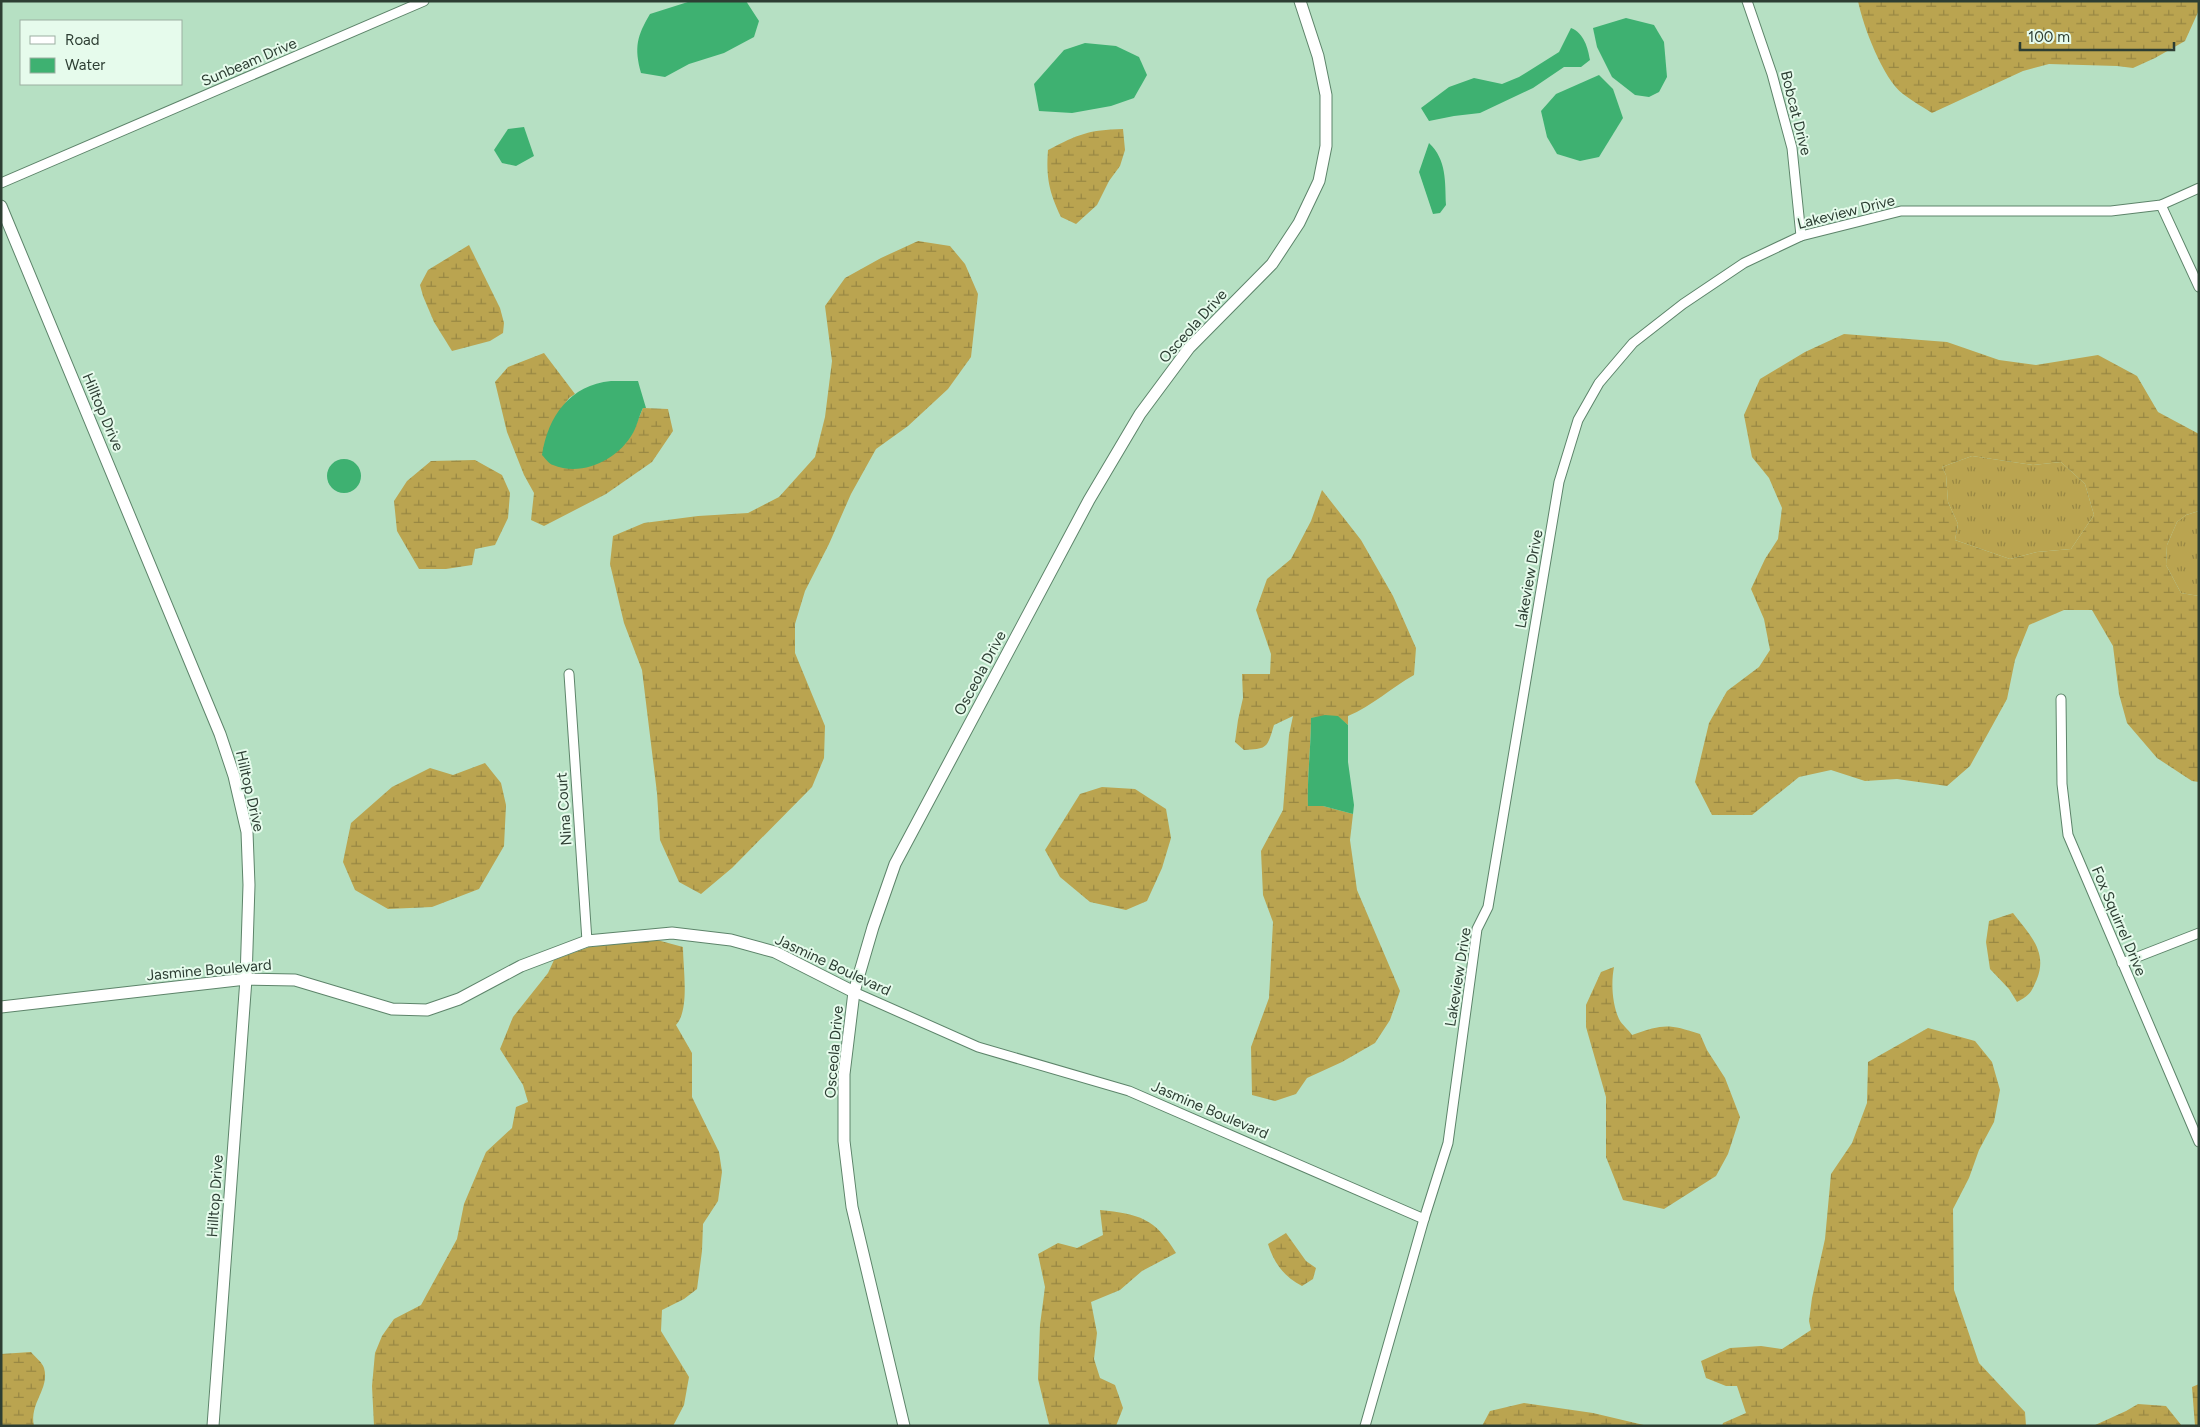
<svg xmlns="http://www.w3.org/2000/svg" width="2200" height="1427" viewBox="0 0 2200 1427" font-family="Figtree,sans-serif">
<defs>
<pattern id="grass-tufts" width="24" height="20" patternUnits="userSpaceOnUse" patternTransform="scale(1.25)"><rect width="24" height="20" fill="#baa450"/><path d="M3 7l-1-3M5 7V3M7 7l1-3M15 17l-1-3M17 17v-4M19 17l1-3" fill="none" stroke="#988743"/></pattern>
<pattern id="wetland-marsh" width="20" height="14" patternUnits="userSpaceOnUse" patternTransform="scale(1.25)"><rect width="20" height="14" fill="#baa450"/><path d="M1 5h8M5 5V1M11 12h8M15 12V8" fill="none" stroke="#988743"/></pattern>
</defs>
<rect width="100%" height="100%" fill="#b6e0c3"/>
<g fill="url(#grass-tufts)">
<polygon points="1972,456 2033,465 2061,462 2085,484 2094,515 2071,549 2037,552 2010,559 1955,540 1958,524 1948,502 1946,475 1942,467"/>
<polygon points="2199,511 2199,596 2181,593 2166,565 2167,545 2177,522 2186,515"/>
</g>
<g fill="url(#wetland-marsh)" fill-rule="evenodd">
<path d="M 1858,1 L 2199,1 L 2199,10 L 2185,41 L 2155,58 L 2133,68 L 2117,66 L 2049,64 L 2023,71 L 1932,113 C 1923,107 1912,101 1903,94 C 1883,79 1863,26 1858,1 Z"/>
<path d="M 1123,129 L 1125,150 L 1120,166 L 1109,181 L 1097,205 L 1076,224 L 1061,217 C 1049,192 1046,177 1048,150 C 1079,134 1088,130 1123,129 Z"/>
<polygon points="918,241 950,246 965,264 978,294 971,357 948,389 908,426 876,449 851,494 829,544 805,591 795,624 795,653 825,726 824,758 812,787 732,868 701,894 679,882 660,840 657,793 642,670 624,623 610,564 613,536 644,523 698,516 748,513 779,497 815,457 825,417 832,361 825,306 845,278 881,258"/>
<polygon points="469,245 500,308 504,323 503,333 490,341 452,351 434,322 423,296 420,285 428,270"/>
<path d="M 1844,334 L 1947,342 L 1999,360 L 2036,365 L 2098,355 L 2137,376 L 2158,412 L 2199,434 L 2199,511 L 2186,515 L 2177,522 L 2167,545 L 2166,565 L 2181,593 L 2199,596 L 2199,782 L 2192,781 L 2157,758 L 2127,723 L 2119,694 L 2113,646 L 2092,610 L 2064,610 L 2029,625 L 2015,660 L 2007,699 L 1970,766 L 1947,786 L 1897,779 L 1865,781 L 1831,770 L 1799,777 L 1752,815 L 1712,815 L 1695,782 L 1709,723 L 1727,691 L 1759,667 L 1770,650 L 1764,619 L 1751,589 L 1765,559 L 1778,539 L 1782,508 L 1769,478 L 1752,457 L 1744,415 L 1760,379 L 1805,352 ZM 1972,456 L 2033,465 L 2061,462 L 2085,484 L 2094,515 L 2071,549 L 2037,552 L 2010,559 L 1955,540 L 1958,524 L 1948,502 L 1946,475 L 1942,467 Z"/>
<polygon points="544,353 575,394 569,398 557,415 632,434 643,408 668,409 673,431 652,462 606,494 544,526 531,520 534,493 524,475 507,432 495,382 508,367"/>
<polygon points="475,460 502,475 510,493 508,518 495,545 475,549 472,565 446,569 419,569 397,531 394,501 407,481 431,461"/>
<path d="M 1322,490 L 1361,540 L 1393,596 L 1416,648 L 1414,675 C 1391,688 1372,706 1348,716 L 1348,725 L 1337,716 L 1311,718 C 1311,748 1307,776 1308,806 L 1323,806 L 1353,814 L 1350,840 L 1357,890 L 1400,991 L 1390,1020 L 1375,1043 L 1342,1062 L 1307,1078 L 1296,1094 L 1275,1101 L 1252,1095 L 1251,1047 L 1269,998 L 1273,922 L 1263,895 L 1261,851 L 1283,810 L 1289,735 L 1293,716 L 1274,725 C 1267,748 1268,749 1244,750 L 1235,742 L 1238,720 L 1243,698 L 1242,674 L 1270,674 L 1271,654 L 1256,610 L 1267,579 L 1291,559 L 1311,521 Z"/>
<polygon points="485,763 501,783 506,805 504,846 479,889 432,907 388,909 355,890 343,862 351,823 392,787 430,768 453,775"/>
<polygon points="1102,787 1135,789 1166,809 1171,838 1162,868 1147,901 1126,910 1090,902 1060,877 1045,850 1080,794"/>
<path d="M 2013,913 C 2029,934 2048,951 2037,979 C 2031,993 2030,995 2017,1002 L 2009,989 L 1990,969 L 1986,942 L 1989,921 Z"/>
<path d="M 657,940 L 683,947 C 683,968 690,1010 676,1025 L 692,1053 L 692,1097 L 719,1152 L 722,1172 L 718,1201 L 703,1224 L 702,1251 L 697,1289 L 684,1299 L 662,1310 L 661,1331 L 689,1377 L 684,1405 L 673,1426 L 374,1426 L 372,1386 L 375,1353 L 382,1336 L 394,1319 L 421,1305 L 457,1239 L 464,1204 L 486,1152 L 512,1128 L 516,1107 L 528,1102 L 523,1085 L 500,1049 L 513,1017 L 548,973 L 554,960 L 589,947 Z"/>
<path d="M 1614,967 C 1611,983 1612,1003 1619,1019 C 1622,1025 1628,1029 1632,1035 C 1664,1024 1668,1024 1700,1034 L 1707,1050 L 1725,1078 L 1740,1117 L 1728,1154 L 1716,1176 L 1664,1209 L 1623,1200 L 1606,1157 L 1606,1097 L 1586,1027 L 1586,1005 L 1601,972 Z"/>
<polygon points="1928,1028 1975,1041 1992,1062 2000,1090 1994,1122 1979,1150 1969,1178 1953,1209 1954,1290 1979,1363 2025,1412 2026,1426 1722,1426 1723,1423 1746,1413 1737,1386 1726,1386 1706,1378 1701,1361 1730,1348 1761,1346 1782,1349 1811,1330 1809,1321 1812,1298 1825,1239 1831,1174 1852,1143 1867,1103 1868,1062"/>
<path d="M 1100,1210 C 1139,1214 1155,1218 1176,1253 L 1142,1271 L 1120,1290 L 1091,1302 L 1097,1333 L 1094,1359 L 1100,1378 L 1115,1385 L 1123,1408 L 1116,1426 L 1051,1426 L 1049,1424 L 1038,1379 L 1040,1325 L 1045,1287 L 1038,1254 L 1058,1243 L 1077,1248 L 1103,1235 Z"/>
<path d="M 1286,1233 L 1306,1261 L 1316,1268 L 1313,1279 L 1302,1286 C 1284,1277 1274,1263 1268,1244 Z"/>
<path d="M 31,1352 C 35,1357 42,1362 44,1368 C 50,1389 29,1403 34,1426 L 1,1426 L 1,1354 Z"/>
<polygon points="2199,1384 2199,1426 2195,1426 2192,1387"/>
<polygon points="1524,1403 1593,1413 1648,1426 1482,1426 1490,1411"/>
<polygon points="2138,1404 2166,1406 2182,1426 2093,1426 2126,1411"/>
</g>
<g fill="#3eb171">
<path d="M 691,1 L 746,1 L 759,21 L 754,37 L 724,53 L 689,64 L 665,77 L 641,73 C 634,47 637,36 650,14 Z"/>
<polygon points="1626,18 1654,25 1664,42 1667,77 1659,92 1649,97 1635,95 1612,77 1597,47 1593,28"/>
<path d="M 1571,28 C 1584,33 1588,48 1590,60 L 1581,67 L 1564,67 L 1533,88 L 1480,113 L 1454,116 L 1429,121 L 1421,108 L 1449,87 L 1474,78 L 1502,84 L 1519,77 L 1559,52 Z"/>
<polygon points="1085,43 1116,46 1139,57 1147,75 1134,98 1111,106 1072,113 1039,111 1034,84 1064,50"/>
<polygon points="1599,75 1613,89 1623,118 1599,157 1580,161 1557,154 1547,137 1541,111 1556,94"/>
<polygon points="524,127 534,156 516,166 502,163 494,150 508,129"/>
<path d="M 1429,143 C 1447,160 1445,182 1446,205 L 1440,213 L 1433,214 L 1419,172 Z"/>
<path d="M 611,381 L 638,381 L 646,408 L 643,408 C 639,416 637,426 633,433 C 618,460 582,477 553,465 C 549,464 545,458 542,455 C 548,416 570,385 611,381 Z"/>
<circle cx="344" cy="476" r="17"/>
<path d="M 1325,715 L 1338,716 L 1348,725 L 1348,762 L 1354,805 L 1353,814 L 1323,806 L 1308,806 C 1307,776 1311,748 1311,718 Z"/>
</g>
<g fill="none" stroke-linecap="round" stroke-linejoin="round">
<defs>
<g id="minor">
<polyline points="1747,1 1772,74 1792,148 1801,236"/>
<polyline points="1,183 424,1"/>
<polyline points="2161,205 2199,287"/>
<polyline points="569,674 587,941"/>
<polyline points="2061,699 2062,784 2068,835 2199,1142"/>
<polyline points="2122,963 2199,933"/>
<polyline points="854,992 978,1047 1129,1091 1424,1219"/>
<polyline points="1365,1426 1424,1219 1448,1143 1477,929 1488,907 1559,482 1578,420 1599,383 1633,343 1683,304 1744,263 1801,236 1901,211 2111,211 2161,205 2199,188"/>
</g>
<g id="tertiary">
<polyline points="1,206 220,734 234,776 247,832 249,885 246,979 213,1426"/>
<polyline points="1,1007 246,979 295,980 392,1009 427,1010 459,999 521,966 587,941 672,933 731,940 775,952 854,992"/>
<polyline points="904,1426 852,1207 844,1141 844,1074 854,992 873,927 895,864 1089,500 1140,414 1189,348 1272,264 1299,223 1319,181 1326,146 1326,95 1318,56 1300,1"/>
</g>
</defs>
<use href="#minor" stroke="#5d846a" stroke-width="11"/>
<use href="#tertiary" stroke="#5d846a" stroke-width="13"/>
<use href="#minor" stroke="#fff" stroke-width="9"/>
<use href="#tertiary" stroke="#fff" stroke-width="11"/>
</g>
<g text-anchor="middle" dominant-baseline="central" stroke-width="4" stroke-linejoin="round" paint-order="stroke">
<g font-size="15" fill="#2d3e33" stroke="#e6fbec">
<text transform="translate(249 62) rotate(-23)">Sunbeam Drive</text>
<text transform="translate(1796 113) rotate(76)">Bobcat Drive</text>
<text transform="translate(1846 212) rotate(-14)">Lakeview Drive</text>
<text transform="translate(1193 326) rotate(-48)">Osceola Drive</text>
<text transform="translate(103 412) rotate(67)">Hilltop Drive</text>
<text transform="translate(1529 579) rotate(-80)">Lakeview Drive</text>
<text transform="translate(980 673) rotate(-62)">Osceola Drive</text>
<text transform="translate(250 791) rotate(77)">Hilltop Drive</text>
<text transform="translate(564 809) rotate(-94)">Nina Court</text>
<text transform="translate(2119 921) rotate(67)">Fox Squirrel Drive</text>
<text transform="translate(833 965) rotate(25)">Jasmine Boulevard</text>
<text transform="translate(209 970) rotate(-5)">Jasmine Boulevard</text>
<text transform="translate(1458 977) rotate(-81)">Lakeview Drive</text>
<text transform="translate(834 1052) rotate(-85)">Osceola Drive</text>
<text transform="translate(1210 1110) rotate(23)">Jasmine Boulevard</text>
<text transform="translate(215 1196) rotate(-86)">Hilltop Drive</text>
</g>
</g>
<rect width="2200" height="1427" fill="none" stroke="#2d3e33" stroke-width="5"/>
<rect x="20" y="20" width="162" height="65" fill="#e6fbec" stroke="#9cafa2"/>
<rect x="30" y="36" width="25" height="8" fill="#ffffff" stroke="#9cafa2"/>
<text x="65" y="45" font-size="15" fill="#2d3e33">Road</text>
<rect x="30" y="58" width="25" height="15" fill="#3eb171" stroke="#9cafa2"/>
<text x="65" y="70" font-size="15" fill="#2d3e33">Water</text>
<path d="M2020 42v8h154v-8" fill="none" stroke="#2d3e33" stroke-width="2.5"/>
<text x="2028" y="42" font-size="15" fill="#2d3e33" stroke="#e6fbec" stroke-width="4" paint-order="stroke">100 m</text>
</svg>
